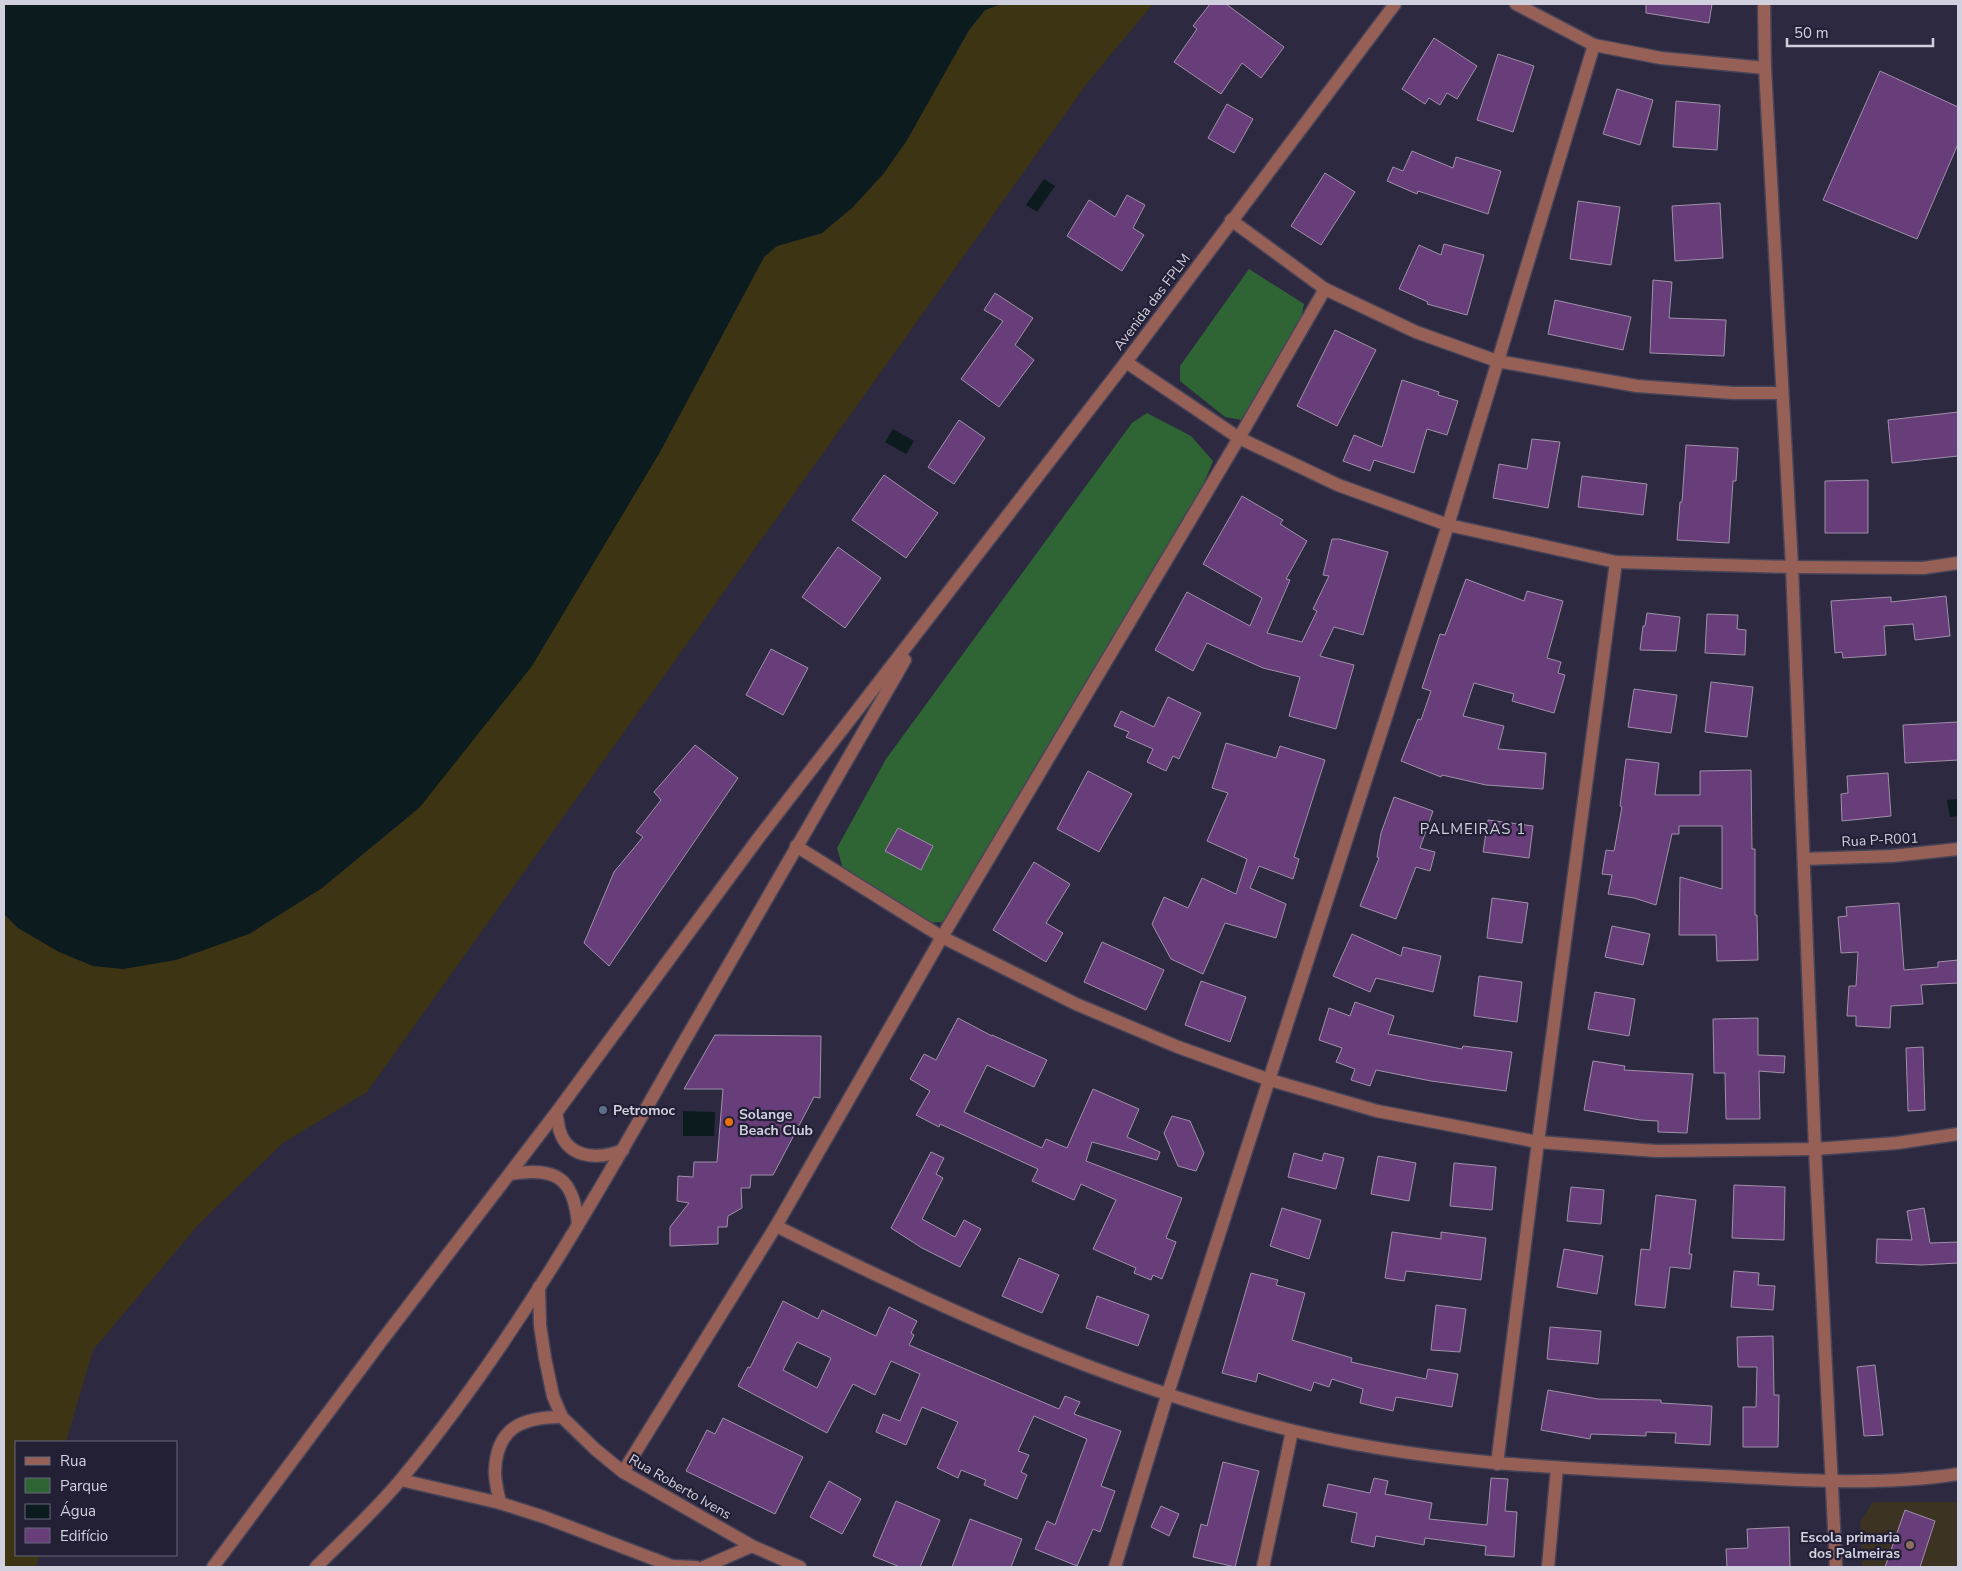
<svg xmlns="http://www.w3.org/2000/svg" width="1962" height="1571" viewBox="0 0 1962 1571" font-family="'Nunito Sans',sans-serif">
<rect width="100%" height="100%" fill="#2d2940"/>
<polygon fill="#3c3323" points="1873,1502 1958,1502 1958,1567 1862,1567 1860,1522"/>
<g fill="#2f6435">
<polygon points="1249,269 1304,304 1300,324 1253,407 1242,420 1225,417 1180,381 1180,366"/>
<polygon points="1147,413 1191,436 1213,461 1204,483 944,922 924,923 844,872 837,848 886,759 1132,423"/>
</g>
<polygon fill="#3d3414" points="1001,4 1153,4 1088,82 367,1092 283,1143 198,1225 93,1350 66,1442 16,1442 16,1555 40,1555 36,1567 4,1567 4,914 18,928 249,934 322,888 420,807 660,452 764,257 777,246 822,233 853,207 884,173 907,140 969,30 985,10"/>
<g fill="#0c1b1e">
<polygon points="4,4 1001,4 985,10 969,30 907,140 884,173 853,207 822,233 777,246 764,257 660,452 532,666 420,807 322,888 249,934 176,960 123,969 93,966 59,952 18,928 4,914"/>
<polygon points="1044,179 1055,186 1037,212 1026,205"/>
<polygon points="893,429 914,441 906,454 885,442"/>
<polygon points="1958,799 1958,816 1950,817 1947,800"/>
<polygon points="683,1111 715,1112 714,1136 683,1136"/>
</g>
<g fill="#673e7a" stroke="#a090a9" fill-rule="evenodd">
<polygon points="1210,4 1226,4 1284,47 1261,78 1242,63 1221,94 1174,62 1197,29 1193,26"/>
<polygon points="1646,4 1712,4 1709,23 1646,13"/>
<polygon points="1434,38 1477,66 1457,99 1447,93 1440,105 1429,98 1425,104 1402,89"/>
<polygon points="1498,54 1534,66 1513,132 1477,120"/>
<polygon points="1880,71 1958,107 1958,144 1917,239 1823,200"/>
<polygon points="1617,89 1653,100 1640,145 1603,134"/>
<polygon points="1676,101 1720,105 1717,150 1673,147"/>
<polygon points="1227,104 1253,119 1234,153 1208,138"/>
<polygon points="1412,151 1453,168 1456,157 1501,171 1488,214 1418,191 1417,194 1387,181 1393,167 1403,171"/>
<polygon points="1325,173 1355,192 1321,245 1291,226"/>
<polygon points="1127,195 1145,205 1133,228 1144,235 1122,271 1067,236 1089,200 1115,217"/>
<polygon points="1578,201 1620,207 1611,265 1570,259"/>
<polygon points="1720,203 1723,258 1675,261 1672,206"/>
<polygon points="1444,244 1484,255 1467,315 1427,304 1428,302 1399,289 1419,245 1441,255"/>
<polygon points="1653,280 1672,282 1669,318 1726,320 1724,356 1650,353"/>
<polygon points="995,293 1033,318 1015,345 1034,360 999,407 961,379 1003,321 984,310"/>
<polygon points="1555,300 1631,317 1623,350 1548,334"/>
<polygon points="1335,330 1376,350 1337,426 1297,406"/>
<polygon points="1402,380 1439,392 1438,395 1458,401 1447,435 1427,429 1414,473 1374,460 1370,471 1343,461 1354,435 1382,447"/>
<polygon points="1958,412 1958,456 1892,463 1888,420"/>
<polygon points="959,420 985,438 954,484 928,467"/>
<polygon points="1532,439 1560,442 1548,508 1493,498 1499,464 1527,469"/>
<polygon points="1686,445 1738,448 1736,481 1733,481 1729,543 1677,540 1680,502 1682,502"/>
<polygon points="884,475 938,513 906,558 852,520"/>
<polygon points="1582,476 1647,484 1643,515 1578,507"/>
<polygon points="1868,480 1868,533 1825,533 1825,481"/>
<polygon points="1242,496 1283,520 1280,524 1307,541 1286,579 1290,580 1267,633 1302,642 1317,611 1313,609 1329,576 1323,575 1332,539 1339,539 1388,552 1363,635 1334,627 1320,656 1354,665 1336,729 1289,716 1300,677 1263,668 1207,643 1193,671 1155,650 1187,592 1250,626 1262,598 1203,564"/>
<polygon points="838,547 881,578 845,628 802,597"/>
<polygon points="1466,579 1524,601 1527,591 1563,601 1547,658 1561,662 1558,673 1565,675 1554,713 1512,701 1514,694 1474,683 1463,716 1504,726 1498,749 1546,753 1543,789 1486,785 1442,775 1441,777 1401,761 1418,719 1421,720 1431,691 1422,688 1440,634 1445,635"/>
<polygon points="1946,596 1950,636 1915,640 1913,624 1884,626 1886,655 1843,658 1842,652 1835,653 1831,601 1891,597 1891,602"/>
<polygon points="1647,613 1680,617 1676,651 1640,650 1643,626 1645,626"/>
<polygon points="1707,614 1738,615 1737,629 1746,630 1745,655 1705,653"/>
<polygon points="771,649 808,668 783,715 746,695"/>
<polygon points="1711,682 1753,687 1747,737 1705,732"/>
<polygon points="1634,689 1677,695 1671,733 1628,727"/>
<polygon points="1168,697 1201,713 1179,759 1173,756 1166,771 1147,762 1153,749 1126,737 1129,732 1114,726 1121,711 1154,727"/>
<polygon points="1958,722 1958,760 1905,763 1903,725"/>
<polygon points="1226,743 1276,758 1280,746 1325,760 1294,857 1299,859 1293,879 1259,866 1250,888 1286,904 1276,938 1225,923 1203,974 1171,959 1152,924 1164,897 1188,908 1202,878 1236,894 1247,859 1207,841 1228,793 1212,788"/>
<polygon points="695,745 738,778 609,966 584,943 614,872 643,837 636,832 661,800 654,792"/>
<polygon points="1626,759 1659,763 1655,795 1700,795 1700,771 1751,770 1752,849 1755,849 1755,915 1757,915 1758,960 1717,961 1716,935 1679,935 1680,877 1722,889 1722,826 1679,826 1679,834 1672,834 1656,905 1634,898 1608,894 1612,875 1602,874 1606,850 1614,851 1622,807 1620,806"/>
<polygon points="1088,771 1132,794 1099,852 1057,829"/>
<polygon points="1888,773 1891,816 1842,821 1841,794 1848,793 1847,776"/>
<polygon points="1394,797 1433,811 1420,848 1435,852 1430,871 1416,867 1396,919 1360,906 1379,858 1377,857 1381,833"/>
<polygon points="1488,820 1533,826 1529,858 1483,852"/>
<polygon points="898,828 933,846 921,870 885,851"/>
<polygon points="1034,862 1070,884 1046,923 1063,933 1046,962 993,930"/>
<polygon points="1492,898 1528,903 1522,943 1487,938"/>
<polygon points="1899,903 1904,970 1938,967 1938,962 1958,960 1958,983 1921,985 1923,1004 1891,1006 1890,1028 1856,1026 1856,1016 1847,1016 1849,986 1856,986 1858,952 1841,953 1838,917 1847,916 1846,907"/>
<polygon points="1612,926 1650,934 1643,965 1605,957"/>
<polygon points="1352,934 1401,956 1403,947 1441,956 1433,992 1376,978 1370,992 1333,976"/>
<polygon points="1102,942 1164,970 1146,1010 1084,982"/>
<polygon points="1479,976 1522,982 1517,1022 1474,1016"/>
<polygon points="1201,981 1246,997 1230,1042 1185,1025"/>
<polygon points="1595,992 1635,999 1629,1036 1588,1029"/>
<polygon points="1355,1002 1394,1016 1388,1034 1462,1049 1463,1046 1512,1052 1506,1091 1431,1081 1376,1070 1370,1086 1351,1080 1355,1069 1336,1062 1342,1048 1319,1040 1329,1008 1350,1016"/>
<polygon points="958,1018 992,1036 992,1035 1047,1060 1034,1087 987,1065 964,1112 1042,1148 1046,1139 1067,1148 1093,1089 1139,1109 1127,1137 1160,1152 1157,1160 1092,1142 1086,1161 1182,1198 1166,1238 1176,1242 1162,1279 1153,1275 1151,1280 1134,1273 1136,1268 1093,1249 1116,1200 1081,1184 1074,1200 1032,1181 1038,1169 940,1124 939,1127 916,1115 930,1091 910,1079 924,1054 936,1060"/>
<polygon points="1758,1018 1758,1055 1785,1056 1784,1073 1759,1071 1760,1119 1726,1119 1725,1073 1714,1073 1713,1019"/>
<polygon points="715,1035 821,1036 820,1098 814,1097 773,1175 751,1175 750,1188 741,1188 742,1208 728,1216 727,1227 718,1227 718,1244 670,1246 670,1227 689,1203 677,1201 678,1176 693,1177 694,1162 717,1162 723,1089 684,1089"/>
<polygon points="1923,1047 1925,1110 1908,1111 1906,1048"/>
<polygon points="1593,1061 1625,1066 1624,1070 1693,1074 1687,1133 1658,1132 1658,1121 1640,1120 1584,1110"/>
<polygon points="1172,1116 1190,1121 1204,1153 1196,1171 1178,1166 1164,1133"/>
<polygon points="931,1152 944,1158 936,1174 943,1178 922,1219 955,1237 964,1220 981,1229 960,1267 922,1248 891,1228"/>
<polygon points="1294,1153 1322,1161 1324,1153 1344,1158 1336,1189 1288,1177"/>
<polygon points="1378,1156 1416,1163 1409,1201 1371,1194"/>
<polygon points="1454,1163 1496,1167 1492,1210 1450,1206"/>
<polygon points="1734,1185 1785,1187 1784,1240 1732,1238"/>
<polygon points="1571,1187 1604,1190 1601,1224 1567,1221"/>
<polygon points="1656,1195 1696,1200 1689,1254 1692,1254 1690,1269 1670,1267 1665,1308 1635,1305 1641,1249 1650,1250"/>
<polygon points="1282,1208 1321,1220 1309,1259 1270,1246"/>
<polygon points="1924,1208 1930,1243 1958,1242 1958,1263 1922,1265 1876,1263 1877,1239 1912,1240 1907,1211"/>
<polygon points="1392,1232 1441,1239 1441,1232 1486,1238 1481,1280 1406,1271 1404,1281 1385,1278"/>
<polygon points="1564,1249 1603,1256 1597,1294 1557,1287"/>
<polygon points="1019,1258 1059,1275 1042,1313 1002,1296"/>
<polygon points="1734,1271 1759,1273 1758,1285 1775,1286 1773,1310 1731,1307"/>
<polygon points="1251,1273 1278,1280 1276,1285 1305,1293 1292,1340 1352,1358 1351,1362 1426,1379 1428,1369 1458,1374 1452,1407 1396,1397 1393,1411 1360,1403 1363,1389 1332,1379 1329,1387 1314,1382 1311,1391 1258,1373 1256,1382 1222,1373"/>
<polygon points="1097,1296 1149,1315 1138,1346 1086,1328"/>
<path d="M 783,1301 L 818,1319 L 822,1310 L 876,1336 L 889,1307 L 917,1321 L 911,1333 L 914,1335 L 909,1345 L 1059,1409 L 1065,1396 L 1080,1402 L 1074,1414 L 1121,1431 L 1101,1486 L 1115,1491 L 1100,1532 L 1093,1529 L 1077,1566 L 1035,1549 L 1047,1521 L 1055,1525 L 1087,1439 L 1034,1416 L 1018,1451 L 1029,1455 L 1021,1472 L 1027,1475 L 1017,1499 L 984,1485 L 986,1480 L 961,1470 L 958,1478 L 937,1468 L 958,1422 L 922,1407 L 906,1445 L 876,1432 L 883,1414 L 900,1421 L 920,1374 L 891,1361 L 875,1395 L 853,1384 L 827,1433 L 738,1386 L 748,1367 L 750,1368 ZM 797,1342 L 831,1358 L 817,1388 L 783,1370 Z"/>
<polygon points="1436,1305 1466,1309 1460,1352 1431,1350"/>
<polygon points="1550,1327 1601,1331 1598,1364 1547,1359"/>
<polygon points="1773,1336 1774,1395 1779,1395 1778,1447 1743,1447 1743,1407 1756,1407 1757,1367 1738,1367 1737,1337"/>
<polygon points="1875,1365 1883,1435 1864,1436 1857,1367"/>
<polygon points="1548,1390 1598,1399 1661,1400 1661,1403 1712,1406 1710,1445 1675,1443 1676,1433 1646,1432 1646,1436 1591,1434 1590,1439 1541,1430"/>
<polygon points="723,1418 803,1457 775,1514 686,1471 707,1430 715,1434"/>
<polygon points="1223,1462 1259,1471 1235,1567 1193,1557 1201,1524 1207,1526"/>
<polygon points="1374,1478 1388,1481 1385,1494 1432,1503 1429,1519 1487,1525 1491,1478 1508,1479 1505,1511 1517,1512 1514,1557 1485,1555 1486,1546 1425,1538 1424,1545 1376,1536 1374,1547 1351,1542 1357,1513 1323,1506 1328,1484 1370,1493"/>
<polygon points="829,1481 861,1499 842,1534 810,1517"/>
<polygon points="896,1501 940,1520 920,1567 900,1567 873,1556"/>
<polygon points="1161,1506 1179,1514 1169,1536 1151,1527"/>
<polygon points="1905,1510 1935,1521 1920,1567 1885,1567"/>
<polygon points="970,1519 1022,1539 1011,1567 952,1567"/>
<polygon points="1789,1527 1790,1567 1727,1567 1726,1549 1748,1548 1747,1529"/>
</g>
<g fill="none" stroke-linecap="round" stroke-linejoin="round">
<defs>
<g id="minor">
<polyline points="1516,4 1594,45 1661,58 1765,68"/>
<polyline points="1764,4 1765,68 1792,567 1815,1149 1836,1567"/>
<polyline points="1231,220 1325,289 1416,332 1497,361 1637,386 1733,393 1782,393"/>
<polyline points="1126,362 1239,438 1338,485 1448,525 1616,562 1792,567 1923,568 1958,563"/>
<polyline points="796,846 942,937 1076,1004 1178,1047 1270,1080 1377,1111 1538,1142 1656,1151 1815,1149 1897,1143 1958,1134"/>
<polyline points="1804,859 1892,856 1958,849"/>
<path d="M 556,1113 C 558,1119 558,1126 560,1132 C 570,1160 601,1159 623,1150"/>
<path d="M 510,1174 C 556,1167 574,1177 578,1225"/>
<path d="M 776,1226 C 942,1309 1110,1385 1290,1430 C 1418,1462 1550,1468 1681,1474 C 1773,1478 1867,1488 1958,1474"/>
<polyline points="539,1287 540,1325 545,1358 553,1396 562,1417 595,1449 623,1472 752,1546 800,1567"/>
<polyline points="1497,1464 1538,1142 1616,562"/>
<polyline points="623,1472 776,1226 942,937 1239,438 1325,289"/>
<polyline points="401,1480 500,1503 544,1517 672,1566 696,1567"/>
<path d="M 500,1503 C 498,1493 495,1482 495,1472 C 496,1427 523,1417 562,1417"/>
<polyline points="213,1567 383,1339 556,1113 757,840 1126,362 1395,4"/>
<path d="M 316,1567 C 345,1538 377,1509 403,1477 C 512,1345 597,1196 681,1047 C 755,918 830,789 905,660"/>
<polyline points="704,1567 752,1546"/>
<polyline points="1115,1567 1167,1396 1448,525 1594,45"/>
<polyline points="1263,1567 1292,1431"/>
<polyline points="1548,1567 1557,1468"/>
</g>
</defs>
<use href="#minor" stroke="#474459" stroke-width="15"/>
<use href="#minor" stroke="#976056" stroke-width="12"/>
</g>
<circle fill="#5c6f8a" stroke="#232036" stroke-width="2" cx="603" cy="1110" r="5"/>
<circle fill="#e8710a" stroke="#232036" stroke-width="2" cx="729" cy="1122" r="5"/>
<circle fill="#8d6e63" stroke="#232036" stroke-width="2" cx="1910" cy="1545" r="5"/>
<g text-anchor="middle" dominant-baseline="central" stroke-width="4.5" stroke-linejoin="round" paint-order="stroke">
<g font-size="14" fill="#d1d0de" stroke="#232036">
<text transform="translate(1152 302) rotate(-53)">Avenida das FPLM</text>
<text transform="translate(1880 840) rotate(-3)">Rua P-R001</text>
<text transform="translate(680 1487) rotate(30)">Rua Roberto Ivens</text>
</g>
<g font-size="14" font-weight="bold" fill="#d1d0de" stroke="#232036" text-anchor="start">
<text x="613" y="1110">Petromoc</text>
<text x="739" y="1114">Solange<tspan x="739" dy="16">Beach Club</tspan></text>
<text x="1900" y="1537" text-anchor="end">Escola primaria<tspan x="1900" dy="16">dos Palmeiras</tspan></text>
</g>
<g font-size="15" letter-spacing="1" fill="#d1d0de" stroke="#232036">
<text x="1473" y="829">PALMEIRAS 1</text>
</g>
</g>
<rect width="1962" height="1571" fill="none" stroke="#d1d0de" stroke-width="10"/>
<rect x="15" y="1441" width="162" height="115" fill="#232036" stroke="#696679"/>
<rect x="25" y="1457" width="25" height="8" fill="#976056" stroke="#696679"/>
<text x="60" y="1466" font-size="15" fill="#d1d0de">Rua</text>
<rect x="25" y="1478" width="25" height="15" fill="#2f6435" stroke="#696679"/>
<text x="60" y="1491" font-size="15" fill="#d1d0de">Parque</text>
<rect x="25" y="1504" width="25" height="15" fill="#0c1b1e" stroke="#696679"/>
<text x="60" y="1516" font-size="15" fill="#d1d0de">Água</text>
<rect x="25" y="1528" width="25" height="15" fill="#673e7a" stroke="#696679"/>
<text x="60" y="1541" font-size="15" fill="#d1d0de">Edifício</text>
<path d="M1787 38v8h146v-8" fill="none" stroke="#d1d0de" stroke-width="2.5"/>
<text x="1794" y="38" font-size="15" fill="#d1d0de" stroke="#232036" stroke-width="4" paint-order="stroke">50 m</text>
</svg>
